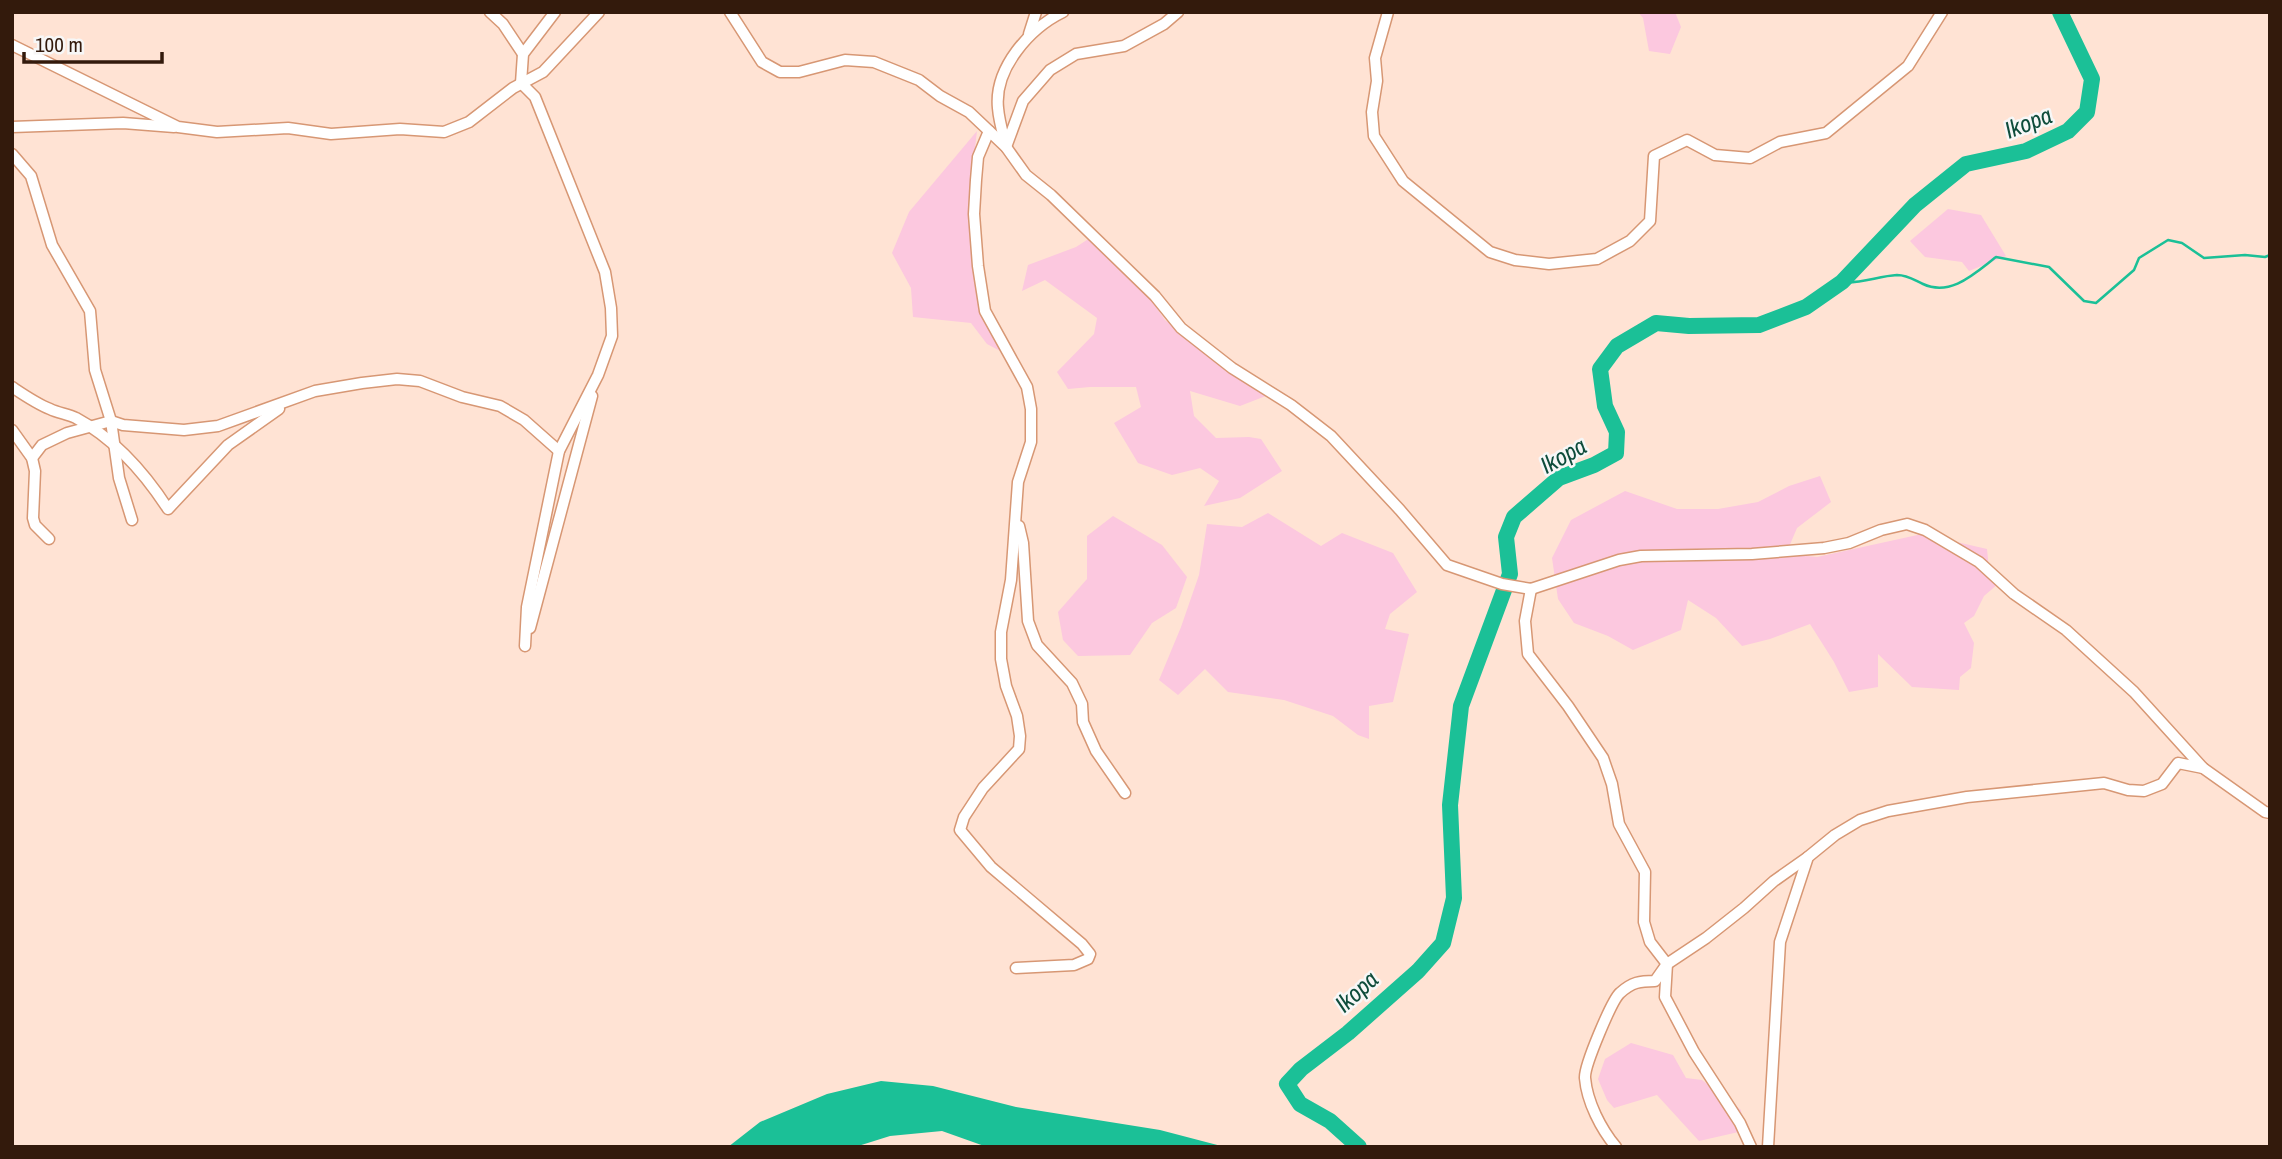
<svg xmlns="http://www.w3.org/2000/svg" width="2282" height="1159" viewBox="0 0 2282 1159" font-family="'Archivo Narrow',sans-serif">
<rect width="100%" height="100%" fill="#ffe3d4"/>
<g fill="#fcc8df">
<polygon points="1638,12 1675,12 1681,27 1670,54 1649,51 1643,18"/>
<polygon points="977,131 973,165 983,289 1004,353 987,344 971,323 913,317 911,288 892,253 909,212"/>
<polygon points="1948,209 1981,215 2006,256 1969,271 1962,262 1925,257 1910,241"/>
<polygon points="1090,238 1140,284 1165,320 1212,356 1271,394 1240,406 1190,391 1194,416 1216,438 1249,437 1261,439 1282,471 1240,498 1204,506 1219,481 1200,468 1172,475 1138,463 1114,423 1141,407 1136,387 1090,387 1068,389 1057,372 1094,334 1097,318 1045,280 1022,291 1028,265 1076,247"/>
<polygon points="1820,476 1831,502 1797,528 1786,554 1817,557 1922,534 1987,549 1989,570 1998,584 1984,596 1974,616 1964,623 1974,643 1971,668 1960,677 1959,690 1912,687 1878,654 1878,687 1849,692 1834,662 1810,624 1770,639 1742,646 1716,618 1688,600 1681,630 1633,650 1608,636 1574,623 1558,599 1552,558 1571,520 1625,491 1677,509 1718,509 1758,502 1789,486"/>
<polygon points="1268,513 1321,546 1342,533 1393,553 1417,592 1390,614 1385,629 1409,634 1393,702 1369,706 1369,739 1358,735 1333,716 1284,700 1228,692 1205,669 1178,695 1159,680 1181,627 1199,575 1207,524 1242,527"/>
<polygon points="1113,516 1162,545 1187,577 1176,608 1152,623 1130,655 1078,656 1063,640 1058,612 1087,579 1087,536"/>
<polygon points="1631,1043 1673,1055 1686,1078 1702,1080 1741,1110 1743,1131 1699,1141 1657,1095 1614,1108 1607,1100 1598,1079 1605,1059"/>
</g>
<polygon fill="#1bc097" points="881,1081 933,1086 1016,1107 1160,1130 1225,1147 987,1147 942,1131 890,1136 855,1147 728,1147 760,1122 827,1094"/>
<g fill="none" stroke-linecap="round" stroke-linejoin="round">
<path stroke="#1bc097" stroke-width="2.5" d="M 1842,282 C 1861,284 1878,276 1897,275 C 1908,275 1914,280 1923,284 C 1951,297 1975,273 1996,257 L 2049,267 L 2084,301 L 2096,303 L 2134,270 L 2139,258 L 2168,240 L 2182,243 L 2204,258 L 2245,255 L 2265,257 L 2270,255"/>
<polyline stroke="#1bc097" stroke-width="16" points="1359,1147 1330,1121 1300,1104 1287,1084 1301,1069 1348,1033 1418,971 1443,943 1454,898 1450,805 1461,706 1510,574 1506,537 1514,517 1559,478 1594,465 1616,453 1617,432 1605,406 1600,369 1617,346 1656,323 1689,326 1759,325 1806,307 1842,282 1915,205 1966,164 2026,151 2068,131 2087,112 2092,79 2060,12"/>
<defs>
<g id="minor">
<polyline points="490,12 503,24 523,54"/>
<polyline points="730,12 762,62 780,72 799,72 845,60 874,62 919,80 940,96 969,112 1006,147 1026,175 1051,195 1155,296 1181,328 1232,368 1291,405 1331,436 1400,510 1447,565 1502,584 1531,589 1619,560 1641,556 1752,554 1824,548 1849,543 1881,530 1907,524 1925,530 1979,562 2014,594 2066,630 2134,692 2203,768 2265,812 2270,813"/>
<polyline points="1388,12 1375,58 1377,81 1372,112 1374,136 1403,181 1490,252 1515,260 1549,264 1597,259 1630,241 1650,221 1654,156 1687,140 1715,155 1750,158 1780,142 1826,133 1908,66 1942,12"/>
<polyline points="1029,34 1036,12"/>
<polyline points="12,45 178,127 217,132 288,128 331,134 400,129 444,132 469,122 513,88 543,72 599,12"/>
<polyline points="12,127 123,123 174,127"/>
<polyline points="989,131 978,157 976,180 974,214 978,266 985,311 1027,387 1031,409 1031,442 1018,482 1011,580 1001,632 1001,659 1006,686 1017,716 1020,736 1019,749 983,788 964,817 960,830 991,867 1082,944 1090,954 1088,959 1074,965 1016,968"/>
<path d="M 1006,146 C 1003,134 999,121 998,108 C 994,68 1030,28 1063,12"/>
<polyline points="1006,147 1023,101 1050,70 1076,54 1124,46 1164,24 1178,12"/>
<polyline points="12,154 31,176 52,245 90,311 95,370 111,421 119,478 132,520"/>
<path d="M 12,387 C 24,395 37,404 50,409 C 58,413 68,414 76,418 C 115,439 144,472 168,509 L 228,445 L 279,409"/>
<polyline points="12,430 32,458 35,471 33,518 35,525 49,539"/>
<polyline points="32,458 42,445 67,433 111,421 123,425 184,430 218,426 315,391 362,383 397,379 420,381 462,397 500,406 524,420 559,451"/>
<polyline points="1019,526 1023,543 1028,621 1037,645 1072,683 1082,704 1083,722 1096,751 1125,793"/>
<polyline points="1531,589 1525,621 1528,654 1568,706 1603,758 1612,784 1619,824 1645,872 1644,922 1650,942 1667,964 1665,997 1694,1052 1740,1123 1751,1147"/>
<polyline points="530,628 592,396"/>
<polyline points="525,646 527,607 559,451 598,375 612,336 611,308 605,272 535,97 521,83 523,54 555,12"/>
<path d="M 1616,1147 C 1601,1129 1587,1102 1585,1078 C 1584,1066 1612,1000 1620,993 C 1632,982 1640,981 1655,981 L 1667,964 L 1706,938 L 1744,908 L 1774,881 L 1808,857"/>
<polyline points="1768,1147 1780,942 1808,857 1835,835 1860,820 1888,811 1967,797 2104,783 2128,790 2144,791 2162,784 2178,763 2203,768"/>
</g>
</defs>
<use href="#minor" stroke="#d79774" stroke-width="13"/>
<use href="#minor" stroke="#fff" stroke-width="10"/>
</g>
<g text-anchor="middle" dominant-baseline="central" stroke-width="5" stroke-linejoin="round" paint-order="stroke">
<g font-size="24" font-style="italic" fill="#0e4c3b" stroke="#f7f7f7">
<text transform="translate(2028 122) rotate(-21)">Ikopa</text>
<text transform="translate(1563 455) rotate(-29)">Ikopa</text>
<text transform="translate(1356 991) rotate(-42)">Ikopa</text>
</g>
</g>
<rect width="2282" height="1159" fill="none" stroke="#331a0c" stroke-width="28"/>
<path d="M24 52v10h138v-10" fill="none" stroke="#331a0c" stroke-width="3.5"/>
<text x="35" y="52" font-size="21" fill="#331a0c" stroke="#f7f7f7" stroke-width="5" paint-order="stroke">100 m</text>
</svg>
